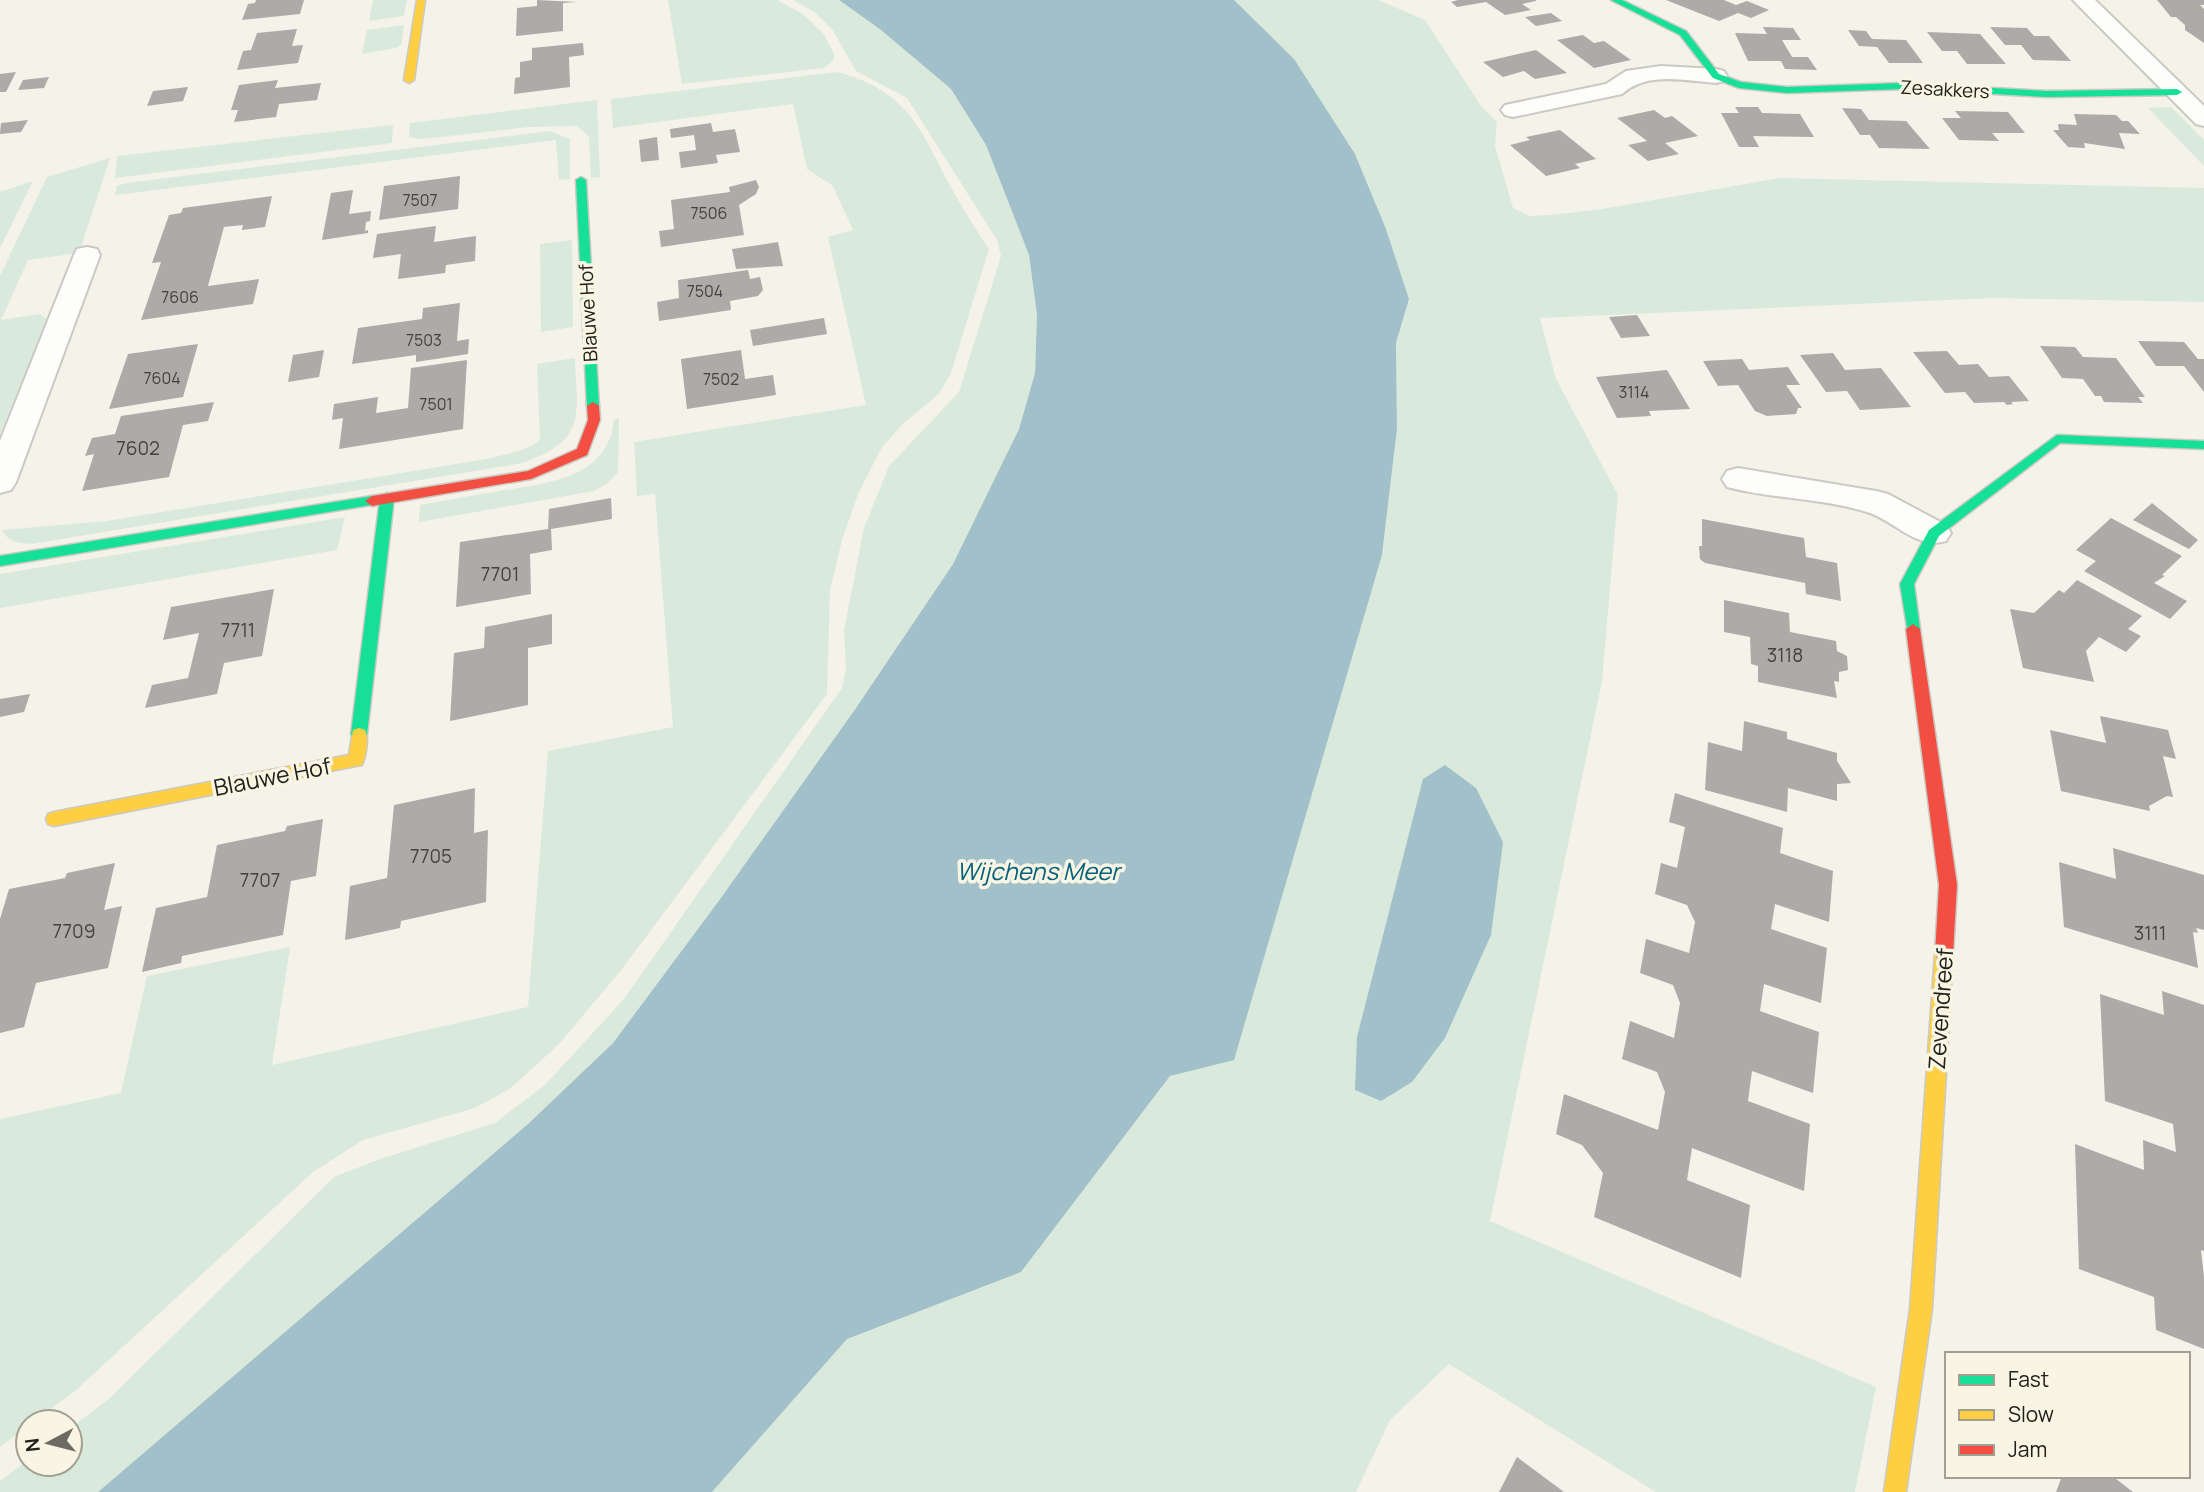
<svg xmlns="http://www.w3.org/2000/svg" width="2204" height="1492" viewBox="0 0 2204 1492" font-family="Manrope,sans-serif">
<rect width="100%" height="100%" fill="#f4f2e9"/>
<g fill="#d9eadc">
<polygon points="373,0 407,0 404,16 369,21"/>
<polygon points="668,0 777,0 803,14 823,33 835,56 832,62 824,68 682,84"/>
<polygon points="793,0 839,0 881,30 951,89 986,145 1029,255 1037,315 1035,373 1019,429 953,564 856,708 718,902 613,1043 528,1124 98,1492 0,1492 0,1481 28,1460 28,1464 70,1464 70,1428 109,1399 334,1177 380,1159 495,1123 545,1085 624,999 842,688 846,669 844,630 864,528 889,466 959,392 1001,256 997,240 907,98 856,71 832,29 814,12"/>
<polygon points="1234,0 1378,0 1425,20 1481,106 1497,122 1495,146 1513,208 1529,216 1551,215 1602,209 1780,178 2204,188 2204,302 1992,298 1540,318 1556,379 1618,495 1602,681 1490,1221 1876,1387 1855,1492 1656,1492 1449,1364 1390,1420 1356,1492 712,1492 847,1339 1021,1272 1170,1076 1382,555 1397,429 1396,343 1409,299 1386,229 1355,154 1271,37"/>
<polygon points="404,25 401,45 396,48 362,54 367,30"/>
<path d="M 836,72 C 857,76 882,88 898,103 C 920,123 933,154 947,180 C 960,204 974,227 989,249 L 951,373 L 939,394 L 905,422 L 882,447 L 858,494 L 842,540 L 830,590 L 827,694 L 622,969 L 560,1043 L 511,1088 L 475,1108 L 363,1140 L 313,1172 L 75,1391 L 33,1422 L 28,1422 L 28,1426 L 0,1447 L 0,1119 L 121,1093 L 147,976 L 290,947 L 272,1065 L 528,1007 L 548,751 L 673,727 L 655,494 L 637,496 L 634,442 L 866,405 L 828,237 L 853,230 L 833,186 L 807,169 L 793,104 L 613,128 L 611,99 Z"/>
<polygon points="597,100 600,177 591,178 589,137 577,126 529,127 422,139 409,137 410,123"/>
<polygon points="2171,107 2204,140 2204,166 2148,108"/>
<polygon points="393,125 392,143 115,178 117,156"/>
<polygon points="550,131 570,139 570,179 559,180 556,140 115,195 117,186 126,183"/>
<polygon points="110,158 79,253 28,260 1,320 39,314 47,319 0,434 0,276 47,177"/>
<polygon points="33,181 0,248 0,192"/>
<polygon points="572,240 573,327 541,332 540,244"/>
<path d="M 575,358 C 577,418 587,439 523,463 L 31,544 C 18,543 8,542 2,530 L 107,521 L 487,459 C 504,454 526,452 540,440 L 537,364 Z"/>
<path d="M 619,418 L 618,472 L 606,484 L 594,491 L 419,522 L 420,505 C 447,500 473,495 500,491 C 547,483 608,479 614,420 Z"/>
<polygon points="345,517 337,550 0,608 0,574"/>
</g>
<g fill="#a2c0ca">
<polygon points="839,0 1234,0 1294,59 1355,154 1386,229 1409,299 1396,343 1397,429 1382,555 1234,1060 1170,1076 1021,1272 847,1339 712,1492 98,1492 528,1124 613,1043 718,902 856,708 953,564 1019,429 1035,373 1037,315 1029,255 986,145 951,89 881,30"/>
<polygon points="1445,765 1476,788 1503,842 1491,935 1445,1038 1412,1082 1381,1101 1355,1090 1357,1037 1423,779"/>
</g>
<g fill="#aeaaa8">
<polygon points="256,0 304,0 300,14 242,20 248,4 255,3"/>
<polygon points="537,0 577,2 563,3 563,31 516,36 517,8 537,6"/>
<polygon points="1458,0 1536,0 1536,1 1522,4 1531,10 1505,15 1486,2 1457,7 1451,2"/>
<polygon points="1666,0 1724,0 1736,5 1747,1 1769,10 1751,18 1738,13 1719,21"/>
<polygon points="2157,0 2204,0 2204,5 2200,5 2204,9 2204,43 2185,30 2185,25 2176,17 2171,17"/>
<polygon points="1551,13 1562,21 1536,26 1525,17"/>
<polygon points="1763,27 1793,28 1801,40 1782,40 1792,57 1808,57 1817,70 1785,69 1781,61 1748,61 1735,33 1767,34"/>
<polygon points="1990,27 2027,28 2034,36 2049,36 2071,61 2033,60 2021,45 2005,45"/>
<polygon points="297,29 292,46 303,45 298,63 237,70 243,51 251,50 257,33"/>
<polygon points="1848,30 1866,31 1872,39 1906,40 1923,63 1889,63 1877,47 1859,46"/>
<polygon points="1927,32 1980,34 2006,64 1967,64 1957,51 1942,51"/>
<polygon points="1583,35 1594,43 1604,41 1631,60 1594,68 1557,40"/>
<polygon points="583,43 584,55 569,57 570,87 514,94 515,78 520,77 520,62 532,60 532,48"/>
<polygon points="1536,50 1567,73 1535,79 1524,71 1503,77 1483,62"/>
<polygon points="16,72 6,92 0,92 0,74"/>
<polygon points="49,77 44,88 18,90 23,80"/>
<polygon points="278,80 275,88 321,83 317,100 279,104 276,117 234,122 238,110 231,110 239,85"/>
<polygon points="188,87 183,101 147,106 153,91"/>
<polygon points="1735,107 1758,107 1762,113 1800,114 1814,137 1753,136 1759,147 1739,147 1721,113 1739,113"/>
<polygon points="1842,108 1861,109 1869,120 1906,121 1930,149 1879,148 1870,135 1860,135"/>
<polygon points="1654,110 1665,118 1672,116 1698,136 1665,143 1679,154 1648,161 1628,145 1647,141 1617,118"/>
<polygon points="1955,111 2008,112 2025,133 1992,133 1999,141 1959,140 1942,118 1961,118"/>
<polygon points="2074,114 2116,115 2122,121 2128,121 2140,134 2119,133 2125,149 2084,143 2085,148 2068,147 2053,130 2059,130 2058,124 2077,125"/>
<polygon points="28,120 21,132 0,134 1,123"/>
<polygon points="711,123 713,132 735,129 740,152 716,155 718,163 681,168 679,152 696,150 694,135 671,138 670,129"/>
<polygon points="1560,130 1596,159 1575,164 1580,168 1546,176 1510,145 1530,140 1526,137"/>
<polygon points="657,137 659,160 641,162 639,140"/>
<polygon points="460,176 458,209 379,220 384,186"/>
<polygon points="756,180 759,187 756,194 739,205 744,235 661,247 659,231 674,229 671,200 730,192 729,187"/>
<polygon points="353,190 349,214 371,211 370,221 366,222 365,231 368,230 368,233 322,240 331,193"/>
<polygon points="272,196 265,227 242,230 243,225 224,227 208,286 259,279 253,304 141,320 161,262 152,263 169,215 181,213 183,208"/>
<polygon points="436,226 434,242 476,236 475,261 446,265 445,273 398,279 401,254 373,258 377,234"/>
<polygon points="778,242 783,266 736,269 732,249"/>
<polygon points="748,270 750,279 760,277 763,290 758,296 730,301 731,310 659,321 657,302 679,298 678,280"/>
<polygon points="460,303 457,341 469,339 468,354 416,362 416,355 352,364 358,328 422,319 423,308"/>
<polygon points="1637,315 1650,336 1621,338 1609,317"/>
<polygon points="824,318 827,334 753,346 750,330"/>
<polygon points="2138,341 2184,342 2198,359 2204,359 2204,392 2184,366 2156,366"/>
<polygon points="198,344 183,397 109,409 128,354"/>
<polygon points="2040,346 2075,347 2083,357 2116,358 2145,397 2138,397 2143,403 2104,402 2101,396 2095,396 2083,379 2062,378"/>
<polygon points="324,350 319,377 288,382 293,355"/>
<polygon points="741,350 745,379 773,375 776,395 687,409 681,359"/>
<polygon points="1947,351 1959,365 1978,364 1989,377 2009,376 2029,401 2011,402 2013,404 2007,405 2004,402 1974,403 1965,392 1945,393 1913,352"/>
<polygon points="1833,353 1845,370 1881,368 1911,407 1860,410 1847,391 1826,392 1800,355"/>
<polygon points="1742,359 1749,370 1788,367 1800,385 1786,385 1802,408 1798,408 1796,414 1767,416 1755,411 1738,385 1718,386 1703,361"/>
<polygon points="467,360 463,429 339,449 343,418 332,420 334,404 378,397 376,413 408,408 411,368"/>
<polygon points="1667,370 1690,409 1649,411 1651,416 1617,418 1596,377"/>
<polygon points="214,402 208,421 183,425 169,477 82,491 94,454 85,456 92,438 115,434 121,416"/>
<polygon points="611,498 612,519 551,529 552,550 530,554 531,594 456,607 460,542 548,529 549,509"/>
<polygon points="2152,503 2198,540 2189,549 2133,520"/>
<polygon points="2111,518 2182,556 2162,575 2165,576 2154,583 2187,601 2170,619 2084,571 2096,561 2076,550"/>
<polygon points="1702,519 1804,538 1806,557 1837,563 1841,601 1806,594 1805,583 1705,563 1700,559 1699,546 1702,546"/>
<polygon points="2077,580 2142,616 2128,629 2141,636 2126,652 2099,637 2086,651 2094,682 2023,668 2010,609 2034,613 2059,590 2064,593"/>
<polygon points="274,589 262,656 224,663 217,694 145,708 152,685 188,678 199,633 163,640 171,607"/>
<polygon points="1724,600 1789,613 1790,632 1836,641 1837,651 1847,656 1848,670 1839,672 1839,682 1834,681 1837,698 1758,682 1758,666 1751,664 1750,637 1724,632"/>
<polygon points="552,614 552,644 528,648 528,705 450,721 454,653 484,648 485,627"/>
<polygon points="30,694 24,712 0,717 0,699"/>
<polygon points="2100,716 2168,730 2176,759 2163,756 2173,797 2167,796 2149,806 2150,811 2061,791 2050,730 2106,743"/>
<polygon points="1744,721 1787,732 1787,739 1837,753 1837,761 1851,783 1837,784 1837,801 1788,788 1787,812 1705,790 1708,742 1742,751"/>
<polygon points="475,788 474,833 488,830 486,902 401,921 400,928 345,940 350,886 387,878 394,805"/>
<polygon points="1675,793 1783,828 1780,853 1833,871 1829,922 1775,904 1771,929 1827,948 1821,1003 1764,984 1760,1011 1819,1032 1813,1093 1752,1071 1748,1101 1810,1124 1804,1191 1692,1148 1687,1180 1750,1205 1741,1278 1594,1217 1603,1173 1582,1145 1556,1134 1564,1094 1658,1130 1665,1092 1657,1072 1622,1059 1630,1021 1674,1038 1680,1003 1673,985 1640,973 1646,939 1689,953 1695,922 1687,905 1655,894 1661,863 1677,868 1685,827 1669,822"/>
<polygon points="323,819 316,876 291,881 283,935 182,956 181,963 142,972 156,908 207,897 217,845 285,831 287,826"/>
<polygon points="2113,848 2204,875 2204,930 2196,928 2198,933 2193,932 2198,968 2064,927 2059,862 2116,879"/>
<polygon points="115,863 104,910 122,906 108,968 36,983 24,1027 0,1033 0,919 9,889 65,878 67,873"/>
<polygon points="2162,991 2204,1005 2204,1251 2201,1250 2204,1277 2204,1349 2156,1330 2154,1297 2079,1269 2075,1144 2144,1170 2143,1140 2176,1152 2173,1124 2105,1101 2100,994 2164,1015"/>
<polygon points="1517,1457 1564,1492 1499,1492"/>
<polygon points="2062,1476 2117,1476 2116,1479 2133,1492 2056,1492"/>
</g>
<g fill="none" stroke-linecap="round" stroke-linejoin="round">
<defs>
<g id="street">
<polygon points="2073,0 2095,0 2204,106 2204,126 2196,124"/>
<path d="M 1661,66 L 1716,69 L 1724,71 L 1727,76 L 1724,81 L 1716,83 C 1685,81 1648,71 1622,94 L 1513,117 L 1505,115 L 1501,110 L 1505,105 L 1606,84 L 1626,71 Z"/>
<polygon points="87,247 97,249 100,255 16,482 11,490 0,493 0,441 74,255 77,249"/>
<path d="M 1738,468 L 1876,491 L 1888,494 L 1946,525 L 1951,533 L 1946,541 C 1916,550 1894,520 1867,512 C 1822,498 1772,499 1727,487 L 1722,479 L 1727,471 Z"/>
</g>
<g id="fast">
<polygon points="1611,0 1622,0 1686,31 1719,74 1741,82 1787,87 1903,83 2047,91 2177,89 2182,92 2177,95 2047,97 1903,89 1787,93 1739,88 1713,78 1680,35"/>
<polygon points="581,177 586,180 599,406 593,410 587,406 576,180"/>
<polygon points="2057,435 2204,441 2204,449 2060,443 1939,536 1914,584 1920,629 1913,634 1908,633 1900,584 1929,530"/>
<polygon points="387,493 394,498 367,734 365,738 353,738 351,734 380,498"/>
<polygon points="372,496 377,498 377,504 0,566 0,556"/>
</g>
<g id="slow">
<polygon points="417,0 425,0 414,80 409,83 404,80"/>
<path d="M 359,728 L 365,730 C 369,738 366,756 362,765 L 356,766 L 54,826 L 48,824 L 46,819 L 48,814 L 54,812 L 349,755 L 353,730 Z"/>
<polygon points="1944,946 1950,948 1953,954 1932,1309 1906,1492 1884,1492 1910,1309 1935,954 1938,948"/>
</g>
<g id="jam">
<polygon points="593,402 599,406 600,420 587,455 531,479 372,506 365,501 372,496 528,471 577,449 588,420 587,406"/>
<polygon points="1913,624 1920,629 1957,885 1953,954 1950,960 1944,962 1938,960 1935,954 1939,885 1906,629"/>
</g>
</defs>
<use href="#street" stroke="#cbcac2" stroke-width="4"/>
<use href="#fast" stroke="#cbcac2" stroke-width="3"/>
<use href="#slow" stroke="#cbcac2" stroke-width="3"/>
<use href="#jam" stroke="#cbcac2" stroke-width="3"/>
<use href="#street" fill="#fdfdfc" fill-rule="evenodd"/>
<use href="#fast" fill="#16e098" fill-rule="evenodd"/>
<use href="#slow" fill="#ffcf43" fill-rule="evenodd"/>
<use href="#jam" fill="#f24e42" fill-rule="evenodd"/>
</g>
<g text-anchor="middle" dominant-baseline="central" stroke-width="7" stroke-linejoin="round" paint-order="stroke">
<g font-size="16" fill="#45423e">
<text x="420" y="200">7507</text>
<text x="709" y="213">7506</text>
<text x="705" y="291">7504</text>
<text x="180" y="297">7606</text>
<text x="424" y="340">7503</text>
<text x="162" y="378">7604</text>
<text x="721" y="379">7502</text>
<text x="1634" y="392">3114</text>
<text x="436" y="404">7501</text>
</g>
<g font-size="19" fill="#22201a" stroke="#f9f5e4">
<text transform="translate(1945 89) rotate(3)">Zesakkers</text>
<text transform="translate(588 313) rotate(-93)">Blauwe Hof</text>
</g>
<g font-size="19" fill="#45423e">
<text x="138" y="448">7602</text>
<text x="500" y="574">7701</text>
<text x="238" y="630">7711</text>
<text x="1785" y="655">3118</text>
<text x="431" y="856">7705</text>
<text x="260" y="880">7707</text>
<text x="74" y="931">7709</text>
<text x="2150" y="933">3111</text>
</g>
<g font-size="23" fill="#22201a" stroke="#f9f5e4">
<text transform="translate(272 776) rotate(-11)">Blauwe Hof</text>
<text transform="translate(1940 1009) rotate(-86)">Zevendreef</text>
</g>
<g font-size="24" font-style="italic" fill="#07617b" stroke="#f9f5e4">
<text x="1038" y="870">Wijchens Meer</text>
</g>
</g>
<rect x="1945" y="1352" width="245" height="126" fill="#f9f5e4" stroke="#a3a093" stroke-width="2"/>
<rect x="1959" y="1375" width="35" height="10" fill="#16e098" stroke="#a3a093" stroke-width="2"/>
<text x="2008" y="1387" font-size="21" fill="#22201a">Fast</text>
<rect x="1959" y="1410" width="35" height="10" fill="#ffcf43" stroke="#a3a093" stroke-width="2"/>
<text x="2008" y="1422" font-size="21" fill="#22201a">Slow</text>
<rect x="1959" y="1445" width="35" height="10" fill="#f24e42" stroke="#a3a093" stroke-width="2"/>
<text x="2008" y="1457" font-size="21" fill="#22201a">Jam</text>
<g transform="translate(49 1443) rotate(263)"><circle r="33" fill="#f9f5e4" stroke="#a3a093" stroke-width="2"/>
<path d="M0-5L12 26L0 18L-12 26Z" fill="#6c6a62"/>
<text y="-10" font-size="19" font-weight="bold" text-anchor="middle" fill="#22201a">N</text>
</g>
</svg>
